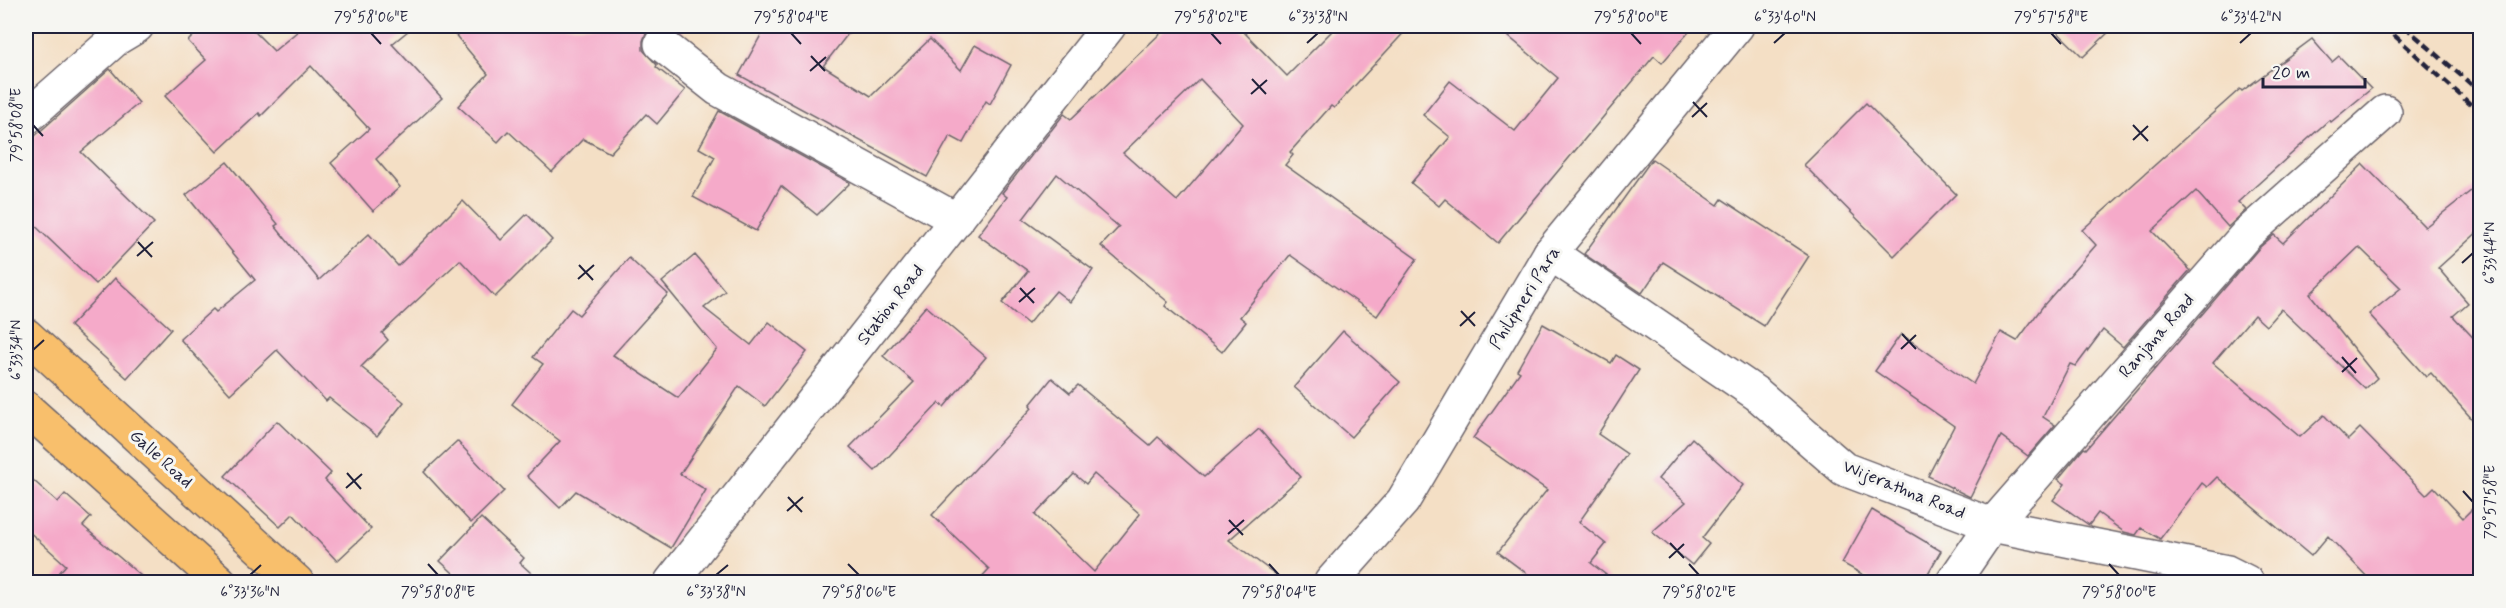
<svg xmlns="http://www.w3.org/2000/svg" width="2506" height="608" viewBox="0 0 2506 608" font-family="Mynerve,sans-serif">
<rect width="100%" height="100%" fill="#f6f6f2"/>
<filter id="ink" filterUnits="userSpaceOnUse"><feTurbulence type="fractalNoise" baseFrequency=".0167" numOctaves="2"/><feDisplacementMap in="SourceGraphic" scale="12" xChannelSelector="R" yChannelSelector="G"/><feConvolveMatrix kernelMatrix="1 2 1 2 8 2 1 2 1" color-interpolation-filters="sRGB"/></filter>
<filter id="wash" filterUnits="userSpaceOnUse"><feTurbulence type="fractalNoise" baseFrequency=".008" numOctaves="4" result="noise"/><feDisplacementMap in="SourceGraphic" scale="24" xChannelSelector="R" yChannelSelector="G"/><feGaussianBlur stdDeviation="1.35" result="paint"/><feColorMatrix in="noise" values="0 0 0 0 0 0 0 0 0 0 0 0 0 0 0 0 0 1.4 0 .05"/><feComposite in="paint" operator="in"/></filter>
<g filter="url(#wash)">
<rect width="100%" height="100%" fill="#f4dfc5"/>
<g id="blocks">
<g fill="#f5aac9" fill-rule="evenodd">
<polygon points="204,26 249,26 274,51 304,26 414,26 392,44 442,98 376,159 400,187 373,211 331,163 369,129 311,66 261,116 259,113 217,152 165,96 206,60 188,41"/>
<polygon points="448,26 663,26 654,27 646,33 643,41 643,50 657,65 656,67 685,90 657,124 646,114 610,153 583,139 552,172 508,131 498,142 458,106 488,74"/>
<polygon points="664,26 686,26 679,35"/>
<polygon points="766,26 854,26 823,66 871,96 930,39 961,70 975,45 1011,65 990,104 986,101 963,143 950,136 927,177 739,75"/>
<path d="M 1168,26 L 1238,26 L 1287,76 L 1337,26 L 1410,26 L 1334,108 L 1331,106 L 1290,152 L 1293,155 L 1285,165 L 1417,259 L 1377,316 L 1290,255 L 1240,317 L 1246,322 L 1222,352 L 1165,306 L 1168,302 L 1101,246 L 1119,227 L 1057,174 L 1023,219 L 1093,270 L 1070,302 L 1056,291 L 1028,324 L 1002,303 L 1028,271 L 978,235 L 1007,197 L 1002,193 L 1064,114 L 1071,119 ZM 1200,79 L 1243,124 L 1177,201 L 1123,153 Z"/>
<polygon points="1496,26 1694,26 1662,63 1654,56 1498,243 1445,199 1439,206 1411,183 1450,137 1423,115 1450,81 1515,131 1558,78"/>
<polygon points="2051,26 2115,26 2083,57"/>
<polygon points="2312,39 2332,62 2339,56 2371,89 2331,122 2329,120 2238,202 2246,210 2228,227 2196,191 2152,231 2190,270 2123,347 2103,330 2076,366 2070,364 2043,417 2055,425 2028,456 2001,436 1970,497 1928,476 1954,426 1875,371 1901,334 1973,384 2001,332 2017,341 2043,306 2096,245 2082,230 2240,89 2242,91"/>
<polygon points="110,69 139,103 81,152 154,223 96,284 26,217 26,144"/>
<polygon points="1866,103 1956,194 1894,256 1804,165"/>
<polygon points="719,111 849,182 850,183 817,215 781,186 756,231 693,197 715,157 699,148"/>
<polygon points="1652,159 1718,205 1722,199 1809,256 1764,326 1663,262 1642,293 1584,254"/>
<polygon points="227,162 278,224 275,226 319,280 369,234 398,266 463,201 501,240 527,214 552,240 495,297 460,260 382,333 388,340 361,367 404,402 377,436 329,398 326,401 277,350 230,394 180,339 213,309 216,312 255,280 186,195"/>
<polygon points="2363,164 2425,227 2481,183 2481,229 2438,268 2468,303 2453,316 2481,346 2481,429 2431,373 2426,377 2369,314 2401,288 2359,247 2310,294 2377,378 2365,389 2281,309 2266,326 2254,315 2213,363 2300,437 2324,415 2348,440 2360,428 2426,495 2434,487 2463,518 2481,500 2481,582 2372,582 2328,536 2311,556 2217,477 2207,487 2202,483 2160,539 2141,528 2136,535 2124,532 2098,513 2089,525 2053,500 2065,484 2058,479 2084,448 2086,449 2260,247 2274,235 2283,243"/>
<polygon points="695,255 725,291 704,308 751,345 769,322 807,352 765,406 739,386 680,474 706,490 671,548 576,491 560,508 527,476 560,441 512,404 543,364 533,357 571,309 579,315 629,258 668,294 613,355 678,398 717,349 662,282"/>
<polygon points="115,278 171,329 127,378 70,326"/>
<polygon points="926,306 986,357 944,407 939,403 875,471 850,447 914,382 883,356"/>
<polygon points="1543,324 1611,363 1616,355 1639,370 1598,434 1627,454 1579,522 1606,544 1591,563 1615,582 1538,582 1498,552 1547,490 1473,438 1520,372 1517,370"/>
<polygon points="1343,331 1400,382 1351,437 1294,387"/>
<path d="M 1052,378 L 1070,393 L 1078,385 L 1150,445 L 1158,437 L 1204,477 L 1259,429 L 1301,477 L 1229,540 L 1286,582 L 977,582 L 989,569 L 932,515 L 1032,408 L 1030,405 ZM 1074,474 L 1086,484 L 1094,474 L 1140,514 L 1094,572 L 1035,515 Z"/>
<polygon points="277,421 331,473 325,480 371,529 337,561 293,514 280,527 225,476"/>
<polygon points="1692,438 1743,485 1702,538 1709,544 1692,565 1652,532 1686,502 1658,479"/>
<polygon points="457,441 504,491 471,523 424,472"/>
<polygon points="26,474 58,502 65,494 91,517 83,526 148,582 51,582 66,565 26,529"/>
<polygon points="1872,510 1941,551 1923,582 1876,582 1842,563"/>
<polygon points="481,518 524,558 520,563 541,582 463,582 440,561"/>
</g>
</g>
</g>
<g filter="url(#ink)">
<use href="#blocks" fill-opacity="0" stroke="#6c646b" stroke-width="1.5"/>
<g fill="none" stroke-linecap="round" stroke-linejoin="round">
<defs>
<g id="minor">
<polyline points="661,44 718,89 957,220"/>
<polyline points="26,118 117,38 137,26"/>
<polyline points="1550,253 1757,394 1844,469 1992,525 2227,572 2247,582"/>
<polyline points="671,582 1109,26"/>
<polyline points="1331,582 1403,501 1550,253 1737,26"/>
<polyline points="1953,582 1992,525 2247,234 2385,112"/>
</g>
<g id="highway">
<polyline points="26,335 297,582"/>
<polyline points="26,408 220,582"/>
</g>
</defs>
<use href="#minor" stroke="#6c646b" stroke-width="36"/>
<use href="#highway" stroke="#6c646b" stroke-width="36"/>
<use href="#minor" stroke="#fff" stroke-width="33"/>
<use href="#highway" stroke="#f8bf6c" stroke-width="33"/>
<g stroke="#22223b" stroke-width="4.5" stroke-dasharray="9 4.5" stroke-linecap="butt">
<polyline points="2384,26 2480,113"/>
<polyline points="2404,26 2480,92"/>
</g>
</g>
</g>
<path fill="none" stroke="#22223b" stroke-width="2" d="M 371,33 L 381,44M 791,33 L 801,44M 1211,33 L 1221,44M 1631,33 L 1641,44M 2051,33 L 2061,44M 1307,43 L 1318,33M 1774,43 L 1785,33M 2240,43 L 2251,33M 811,56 L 825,71M 810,71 L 826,57M 1252,79 L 1266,94M 1251,94 L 1267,80M 1693,102 L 1707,117M 1692,117 L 1707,103M 33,125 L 43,136M 2133,125 L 2148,141M 2133,140 L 2148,126M 138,242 L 152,257M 137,256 L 153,242M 2462,263 L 2473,253M 579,265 L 593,280M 578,279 L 594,265M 1020,288 L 1034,303M 1019,302 L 1035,288M 1461,311 L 1475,326M 1460,326 L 1475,312M 1902,334 L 1916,349M 1901,349 L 1916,335M 33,350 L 44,340M 2342,357 L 2356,373M 2342,372 L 2357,358M 347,473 L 361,489M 346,488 L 362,474M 2463,491 L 2473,502M 788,497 L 802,512M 787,511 L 803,497M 1229,520 L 1243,535M 1228,534 L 1244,520M 1670,543 L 1684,558M 1669,558 L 1684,544M 428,564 L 438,575M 848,564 L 859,575M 1269,564 L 1279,575M 1689,564 L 1699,575M 2109,564 L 2119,575M 250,575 L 261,565M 716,575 L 728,565"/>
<g text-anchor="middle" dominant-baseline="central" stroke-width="6" stroke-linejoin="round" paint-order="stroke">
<g font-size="18" fill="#22223b" stroke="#f6f6f2">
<text transform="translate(1525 298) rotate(-58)">Philipneri Para</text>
<text transform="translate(891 305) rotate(-52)">Station Road</text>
<text transform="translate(2157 336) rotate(-49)">Ranjana Road</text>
<text transform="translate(161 459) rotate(42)">Galle Road</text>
<text transform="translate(1904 490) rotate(22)">Wijerathna Road</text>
</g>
</g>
<rect width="2506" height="608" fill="none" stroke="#f6f6f2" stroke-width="66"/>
<path d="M2263 78v9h102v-9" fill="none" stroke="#22223b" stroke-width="3"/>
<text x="2272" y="78" font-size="18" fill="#22223b" stroke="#f6f6f2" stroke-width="4.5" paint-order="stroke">20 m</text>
<rect x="33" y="33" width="2440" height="542" fill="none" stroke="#22223b" stroke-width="2"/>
<g font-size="15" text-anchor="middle" fill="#22223b">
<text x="371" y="22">79°58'06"E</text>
<text x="791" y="22">79°58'04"E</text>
<text x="1211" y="22">79°58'02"E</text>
<text x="1318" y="22">6°33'38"N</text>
<text x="1631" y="22">79°58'00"E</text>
<text x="1785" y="22">6°33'40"N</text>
<text x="2051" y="22">79°57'58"E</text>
<text x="2251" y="22">6°33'42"N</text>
<text transform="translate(16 125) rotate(-90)" y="5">79°58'08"E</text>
<text transform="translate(2490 253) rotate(-90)" y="5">6°33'44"N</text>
<text transform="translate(16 350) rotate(-90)" y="5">6°33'34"N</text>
<text transform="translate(2490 502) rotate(-90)" y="5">79°57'58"E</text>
<text x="250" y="597">6°33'36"N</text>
<text x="438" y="597">79°58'08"E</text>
<text x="716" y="597">6°33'38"N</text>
<text x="859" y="597">79°58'06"E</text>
<text x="1279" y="597">79°58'04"E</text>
<text x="1699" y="597">79°58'02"E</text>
<text x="2119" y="597">79°58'00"E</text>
</g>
</svg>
